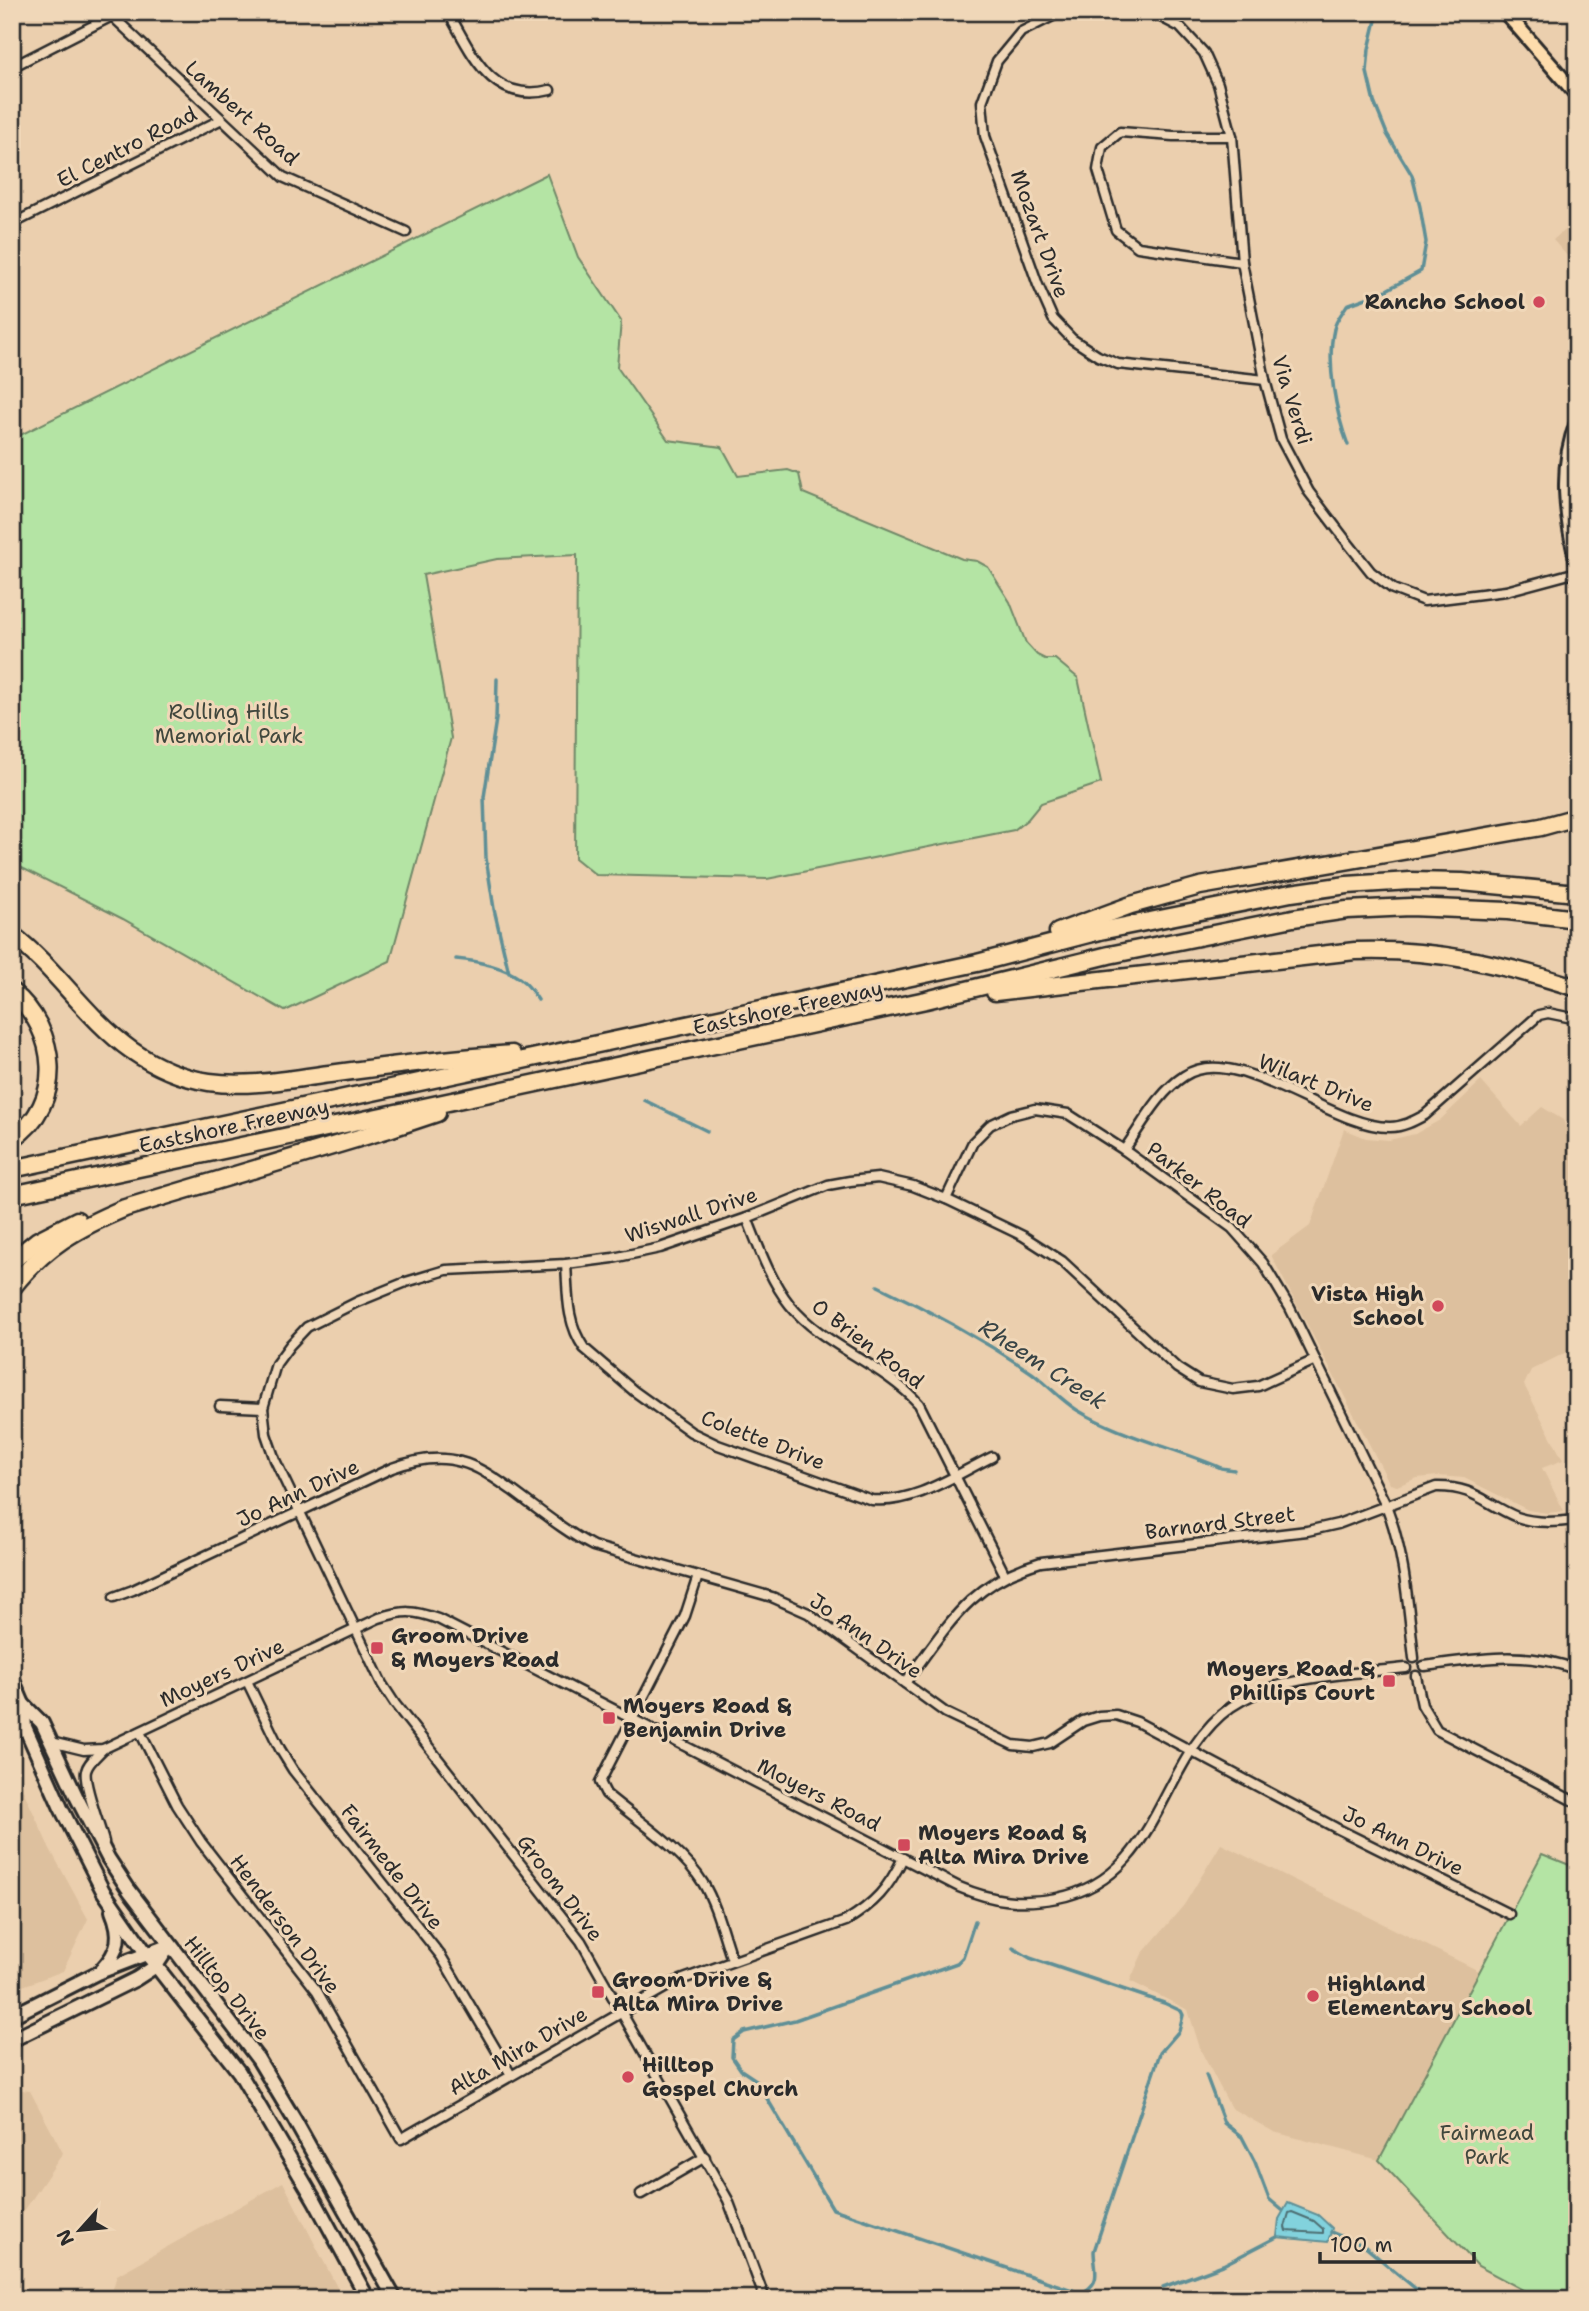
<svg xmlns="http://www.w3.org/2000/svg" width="1589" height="2311" viewBox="0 0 1589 2311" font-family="'Shantell Sans',sans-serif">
<rect width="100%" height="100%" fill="#ebcfae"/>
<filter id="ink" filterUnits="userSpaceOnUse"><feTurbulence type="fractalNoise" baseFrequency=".0143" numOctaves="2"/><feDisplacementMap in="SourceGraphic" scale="14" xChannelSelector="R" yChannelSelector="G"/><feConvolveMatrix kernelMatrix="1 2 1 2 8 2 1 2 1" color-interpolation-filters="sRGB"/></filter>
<g filter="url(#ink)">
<g fill="#ddc09e">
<polygon points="1577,219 1577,267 1553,240"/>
<polygon points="1481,1081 1521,1126 1542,1107 1563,1120 1577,1154 1577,1347 1531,1370 1524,1385 1563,1460 1542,1468 1564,1511 1547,1513 1528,1510 1464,1478 1438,1476 1417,1478 1397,1486 1390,1484 1271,1255 1310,1226 1344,1129 1366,1138 1389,1140 1415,1134 1440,1120"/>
<polygon points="12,1766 49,1847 88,1919 63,1971 12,1990"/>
<polygon points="1221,1844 1481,1972 1379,2160 1274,2132 1231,2108 1201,2051 1188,2010 1130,1981 1142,1954 1184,1905"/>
<polygon points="12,2089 30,2091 63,2153 12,2229"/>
<polygon points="283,2182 343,2299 110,2299 117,2275"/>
</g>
<g fill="#b4e4a4" stroke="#708868" stroke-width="2">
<polygon points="547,174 578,257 621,321 617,367 668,440 722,447 738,476 788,470 799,474 803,493 962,559 977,561 988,567 1010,602 1026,643 1037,655 1045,659 1055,659 1078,678 1101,783 1041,803 1028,819 1014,830 767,879 596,875 575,858 577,555 497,559 423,575 451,738 390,961 285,1011 123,919 12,863 12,439"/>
<polygon points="1542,1854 1577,1868 1577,2299 1540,2299 1478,2266 1379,2160"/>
</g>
<polygon fill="#82d2dd" stroke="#5f8f96" stroke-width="2" points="1288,2203 1318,2215 1332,2228 1328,2242 1277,2237 1279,2219"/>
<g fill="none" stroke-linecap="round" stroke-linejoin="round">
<polygon stroke="#4e6e72" stroke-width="2" points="1292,2212 1314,2221 1323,2229 1323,2233 1286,2231 1285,2227 1289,2213"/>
<g stroke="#5f8f96" stroke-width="3.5">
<path d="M 1348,445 C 1336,413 1326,364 1334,329 C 1335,321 1343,312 1347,305 L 1383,292 L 1421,271 L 1426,242 L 1420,207 L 1412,175 L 1387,134 L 1374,102 L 1367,72 L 1369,49 L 1378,12"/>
<polyline points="497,679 496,719 484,797 486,858 494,909 509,973"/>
<path d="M 456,959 C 477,961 508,967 524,982 C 530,987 534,994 538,1000"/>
<polyline points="644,1100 707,1131"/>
<path d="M 878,1286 C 931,1311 983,1340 1032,1373 C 1047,1384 1061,1400 1077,1410 C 1122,1437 1173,1447 1221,1468 L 1234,1470"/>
<path d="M 975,1921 L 963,1957 L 957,1963 L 795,2020 L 744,2032 L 733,2040 L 732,2057 L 741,2070 L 756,2080 L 833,2209 L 1075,2291 L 1085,2291 C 1102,2281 1094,2268 1094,2251 L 1160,2053 L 1179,2031 L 1183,2015 L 1181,2011 L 1164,2003 L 1030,1958 L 1013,1948"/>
<polyline points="1206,2075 1224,2123 1242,2137 1255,2162 1269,2199 1282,2210"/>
<polyline points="1331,2232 1363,2245 1428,2299"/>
<polyline points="1163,2287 1223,2265 1277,2237"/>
</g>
<defs>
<g id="street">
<polyline points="108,12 283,177 406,232"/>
<path d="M 448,12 C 472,53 491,105 550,90"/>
<polyline points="1061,12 1021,32 997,61 982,102 985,136 1038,285 1053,319 1072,339 1098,356 1118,364 1265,380"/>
<polyline points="1146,12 1153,13 1180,27 1204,53 1218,84 1232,136 1242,262 1265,380 1281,439 1309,492 1344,538 1371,572 1393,589 1424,601 1506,591 1577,572"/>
<polyline points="12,67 112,16"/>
<polyline points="1232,136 1173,136 1120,132 1102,147 1098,170 1116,230 1138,247 1242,262"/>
<polyline points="12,224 220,120"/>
<path d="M 1124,1150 C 1142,1125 1158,1093 1184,1076 C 1236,1041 1331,1128 1390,1127 C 1403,1127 1414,1121 1425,1115 L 1539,1015 L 1548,1013 L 1577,1019"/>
<path d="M 946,1199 L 973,1142 L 990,1125 L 1011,1115 L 1035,1109 L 1068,1114 L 1124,1150 L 1232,1228 L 1263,1263 L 1290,1308 L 1386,1505 C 1405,1554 1408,1606 1414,1658"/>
<path d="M 747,1218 C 759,1248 770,1280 790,1305 C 822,1345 882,1363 919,1404 L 1005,1575"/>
<path d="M 566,1264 C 568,1294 566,1322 584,1348 L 634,1391 L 691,1432 L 718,1445 L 872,1500 C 915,1504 955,1475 992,1457"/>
<polyline points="220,1406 263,1408"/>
<path d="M 698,1576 L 685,1616 L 600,1782 L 606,1794 C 637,1820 682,1849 703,1883 C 717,1906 723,1935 732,1960"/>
<path d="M 114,1597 L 133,1590 L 392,1468 C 414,1460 438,1455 461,1462 C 480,1467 497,1480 513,1491 C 539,1510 564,1531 593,1546 L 772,1597 L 808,1613 L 946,1713 L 1013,1745 L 1033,1747 L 1050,1743 L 1083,1721 L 1099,1716 L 1116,1715 L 1137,1722 L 1336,1828 L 1509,1914"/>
<path d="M 1424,1666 C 1476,1659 1526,1649 1577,1670"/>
<polyline points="1416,1676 1422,1705 1437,1730 1577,1803"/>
<polyline points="247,1681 280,1749 293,1770 441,1956 511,2075"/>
<path d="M 905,1683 C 947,1627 969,1583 1041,1562 L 1307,1531 L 1338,1524 L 1436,1487 C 1474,1486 1485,1504 1517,1517 C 1536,1524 1557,1522 1577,1520"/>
<path d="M 140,1732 L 177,1805 L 201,1842 L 317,1991 L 401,2139 L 675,1982 L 846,1921 C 875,1903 888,1889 903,1858"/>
<path d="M 51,1742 L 84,1750 L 103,1749 L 379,1618 C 404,1610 413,1610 438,1619 L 959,1887 C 992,1901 1022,1905 1057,1898 C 1162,1878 1158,1759 1231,1707 C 1277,1675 1351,1674 1406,1668"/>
<path d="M 103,1749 C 97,1756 88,1762 86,1771 C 83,1783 100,1826 104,1842"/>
<polyline points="641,2194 705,2157"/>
<polyline points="765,2299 728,2200 581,1941 395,1704 382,1684 275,1460 266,1434 263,1408 276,1364 290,1345 307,1327 357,1302 406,1282 446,1270 566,1264 613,1258 660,1248 747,1218 828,1185 850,1181 878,1178 913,1186 946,1199 1023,1236 1062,1261 1177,1368 1199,1382 1233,1389 1258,1386 1315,1360"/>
</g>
<g id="secondary">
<path d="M 1577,423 C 1559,467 1566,518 1577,563"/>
<polyline points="12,1678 23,1704 25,1727 61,1808 103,1891 146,1953 239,2072 315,2201 368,2299"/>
<polyline points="23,1704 42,1723 77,1798 108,1858 129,1890 258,2059 294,2119 395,2299"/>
<path d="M 101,1970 C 120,1951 122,1935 112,1911"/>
<polyline points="12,2016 97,1973 170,1945"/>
<polyline points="12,2040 136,1979 156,1966 170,1945"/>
</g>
<polyline id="primary" points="1505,12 1577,95"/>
<g id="highway">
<polyline points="1058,932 1131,905 1200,886 1541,827 1577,817"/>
<path d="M 12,935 C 56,968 86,1018 131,1050 C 154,1066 182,1078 209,1082 C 251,1088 295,1078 337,1073 C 395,1065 453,1058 512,1054"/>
<path d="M 12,992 C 58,1029 66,1104 12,1139"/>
<path d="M 995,992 L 1355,951 C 1431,948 1504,964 1577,988"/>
<polyline points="12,1169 977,963 1100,931 1291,893 1347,885 1410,881 1462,882 1577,893"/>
<polyline points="12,1195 926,1000 1109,955 1293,918 1347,910 1410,907 1508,911 1577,919"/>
<polyline points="12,1261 38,1240 77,1220"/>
<path d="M 12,1288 C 44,1247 77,1228 125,1208 L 389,1129 L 437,1113"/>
</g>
</defs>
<use href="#street" stroke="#2b2b2b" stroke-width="13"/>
<use href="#secondary" stroke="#2b2b2b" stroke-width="18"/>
<use href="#primary" stroke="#2b2b2b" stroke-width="18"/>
<use href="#highway" stroke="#2b2b2b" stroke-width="21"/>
<use href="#street" stroke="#f0d7b8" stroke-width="8"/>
<use href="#secondary" stroke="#f0d7b8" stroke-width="12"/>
<use href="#primary" stroke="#fddcac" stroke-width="12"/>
<use href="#highway" stroke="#fddcac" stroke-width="16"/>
</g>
</g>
<g fill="#d1495b" stroke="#f0d7b8" stroke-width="2.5">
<circle cx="1539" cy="302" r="7"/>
<circle cx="1438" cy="1306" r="7"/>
<rect x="370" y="1641" width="14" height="14" rx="3.5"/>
<rect x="1382" y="1674" width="14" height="14" rx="3.5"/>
<rect x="602" y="1711" width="14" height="14" rx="3.5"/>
<rect x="897" y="1838" width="14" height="14" rx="3.5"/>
<rect x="591" y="1985" width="14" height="14" rx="3.5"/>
<circle cx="1313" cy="1996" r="7"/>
<circle cx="628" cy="2077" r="7"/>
</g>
<g text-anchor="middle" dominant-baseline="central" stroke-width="6" stroke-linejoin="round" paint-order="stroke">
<g font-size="21" fill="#2b2b2b" stroke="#f0d7b8">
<text transform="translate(242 113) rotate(42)">Lambert Road</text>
<text transform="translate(127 147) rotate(-27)">El Centro Road</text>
<text transform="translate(1040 234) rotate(70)">Mozart Drive</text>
<text transform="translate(1292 400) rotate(73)">Via Verdi</text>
<text transform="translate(788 1008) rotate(-12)">Eastshore Freeway</text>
<text transform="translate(1316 1083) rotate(22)">Wilart Drive</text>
<text transform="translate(234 1126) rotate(-12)">Eastshore Freeway</text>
<text transform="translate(1199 1185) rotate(38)">Parker Road</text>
<text transform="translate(691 1215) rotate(-18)">Wiswall Drive</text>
<text transform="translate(868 1344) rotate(37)">O Brien Road</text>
<text transform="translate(763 1440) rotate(21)">Colette Drive</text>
<text transform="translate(298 1493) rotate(-25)">Jo Ann Drive</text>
<text transform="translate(1220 1523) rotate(-7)">Barnard Street</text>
<text transform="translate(866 1636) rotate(35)">Jo Ann Drive</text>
<text transform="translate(222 1673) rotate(-25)">Moyers Drive</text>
<text transform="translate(819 1795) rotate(27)">Moyers Road</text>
<text transform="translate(1403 1841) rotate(26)">Jo Ann Drive</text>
<text transform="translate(392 1867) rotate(52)">Fairmede Drive</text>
<text transform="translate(560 1888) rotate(53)">Groom Drive</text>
<text transform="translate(285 1924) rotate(53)">Henderson Drive</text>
<text transform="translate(227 1988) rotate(52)">Hilltop Drive</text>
<text transform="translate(518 2051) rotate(-30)">Alta Mira Drive</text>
</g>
<g font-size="21" font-weight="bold" fill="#2b2b2b" stroke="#f0d7b8" text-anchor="start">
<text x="1525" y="302" text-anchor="end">Rancho School</text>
<text x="1424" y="1294" text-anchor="end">Vista High<tspan x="1424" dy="24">School</tspan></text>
<text x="391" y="1636">Groom Drive<tspan x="391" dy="24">&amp; Moyers Road</tspan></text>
<text x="1375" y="1669" text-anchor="end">Moyers Road &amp;<tspan x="1375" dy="24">Phillips Court</tspan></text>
<text x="623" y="1706">Moyers Road &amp;<tspan x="623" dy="24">Benjamin Drive</tspan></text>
<text x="918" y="1833">Moyers Road &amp;<tspan x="918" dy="24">Alta Mira Drive</tspan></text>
<text x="612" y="1980">Groom Drive &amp;<tspan x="612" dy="24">Alta Mira Drive</tspan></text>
<text x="1327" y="1984">Highland<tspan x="1327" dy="24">Elementary School</tspan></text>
<text x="642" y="2065">Hilltop<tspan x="642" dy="24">Gospel Church</tspan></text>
</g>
<g font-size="21" fill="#40473d" stroke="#f0d7b8">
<text x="229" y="712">Rolling Hills<tspan x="229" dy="24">Memorial Park</tspan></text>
<text x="1487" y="2133">Fairmead<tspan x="1487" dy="24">Park</tspan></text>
</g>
<g font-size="23" font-style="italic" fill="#384446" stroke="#f0d7b8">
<text transform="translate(1043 1364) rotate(33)">Rheem Creek</text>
</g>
</g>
<rect width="1589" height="2311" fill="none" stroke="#f0d7b8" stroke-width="42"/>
<rect x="21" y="21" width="1547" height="2269" fill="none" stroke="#2b2b2b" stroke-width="2.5" filter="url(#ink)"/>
<g transform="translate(80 2230) rotate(243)" stroke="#f0d7b8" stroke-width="5" paint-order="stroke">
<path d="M0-5L12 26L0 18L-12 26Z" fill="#2b2b2b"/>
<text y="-10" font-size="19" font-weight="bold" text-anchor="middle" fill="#2b2b2b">N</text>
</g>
<path d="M1320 2252v10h154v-10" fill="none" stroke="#2b2b2b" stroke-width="3.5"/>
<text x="1330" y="2252" font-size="21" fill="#2b2b2b" stroke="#f0d7b8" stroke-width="5" paint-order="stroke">100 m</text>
</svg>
